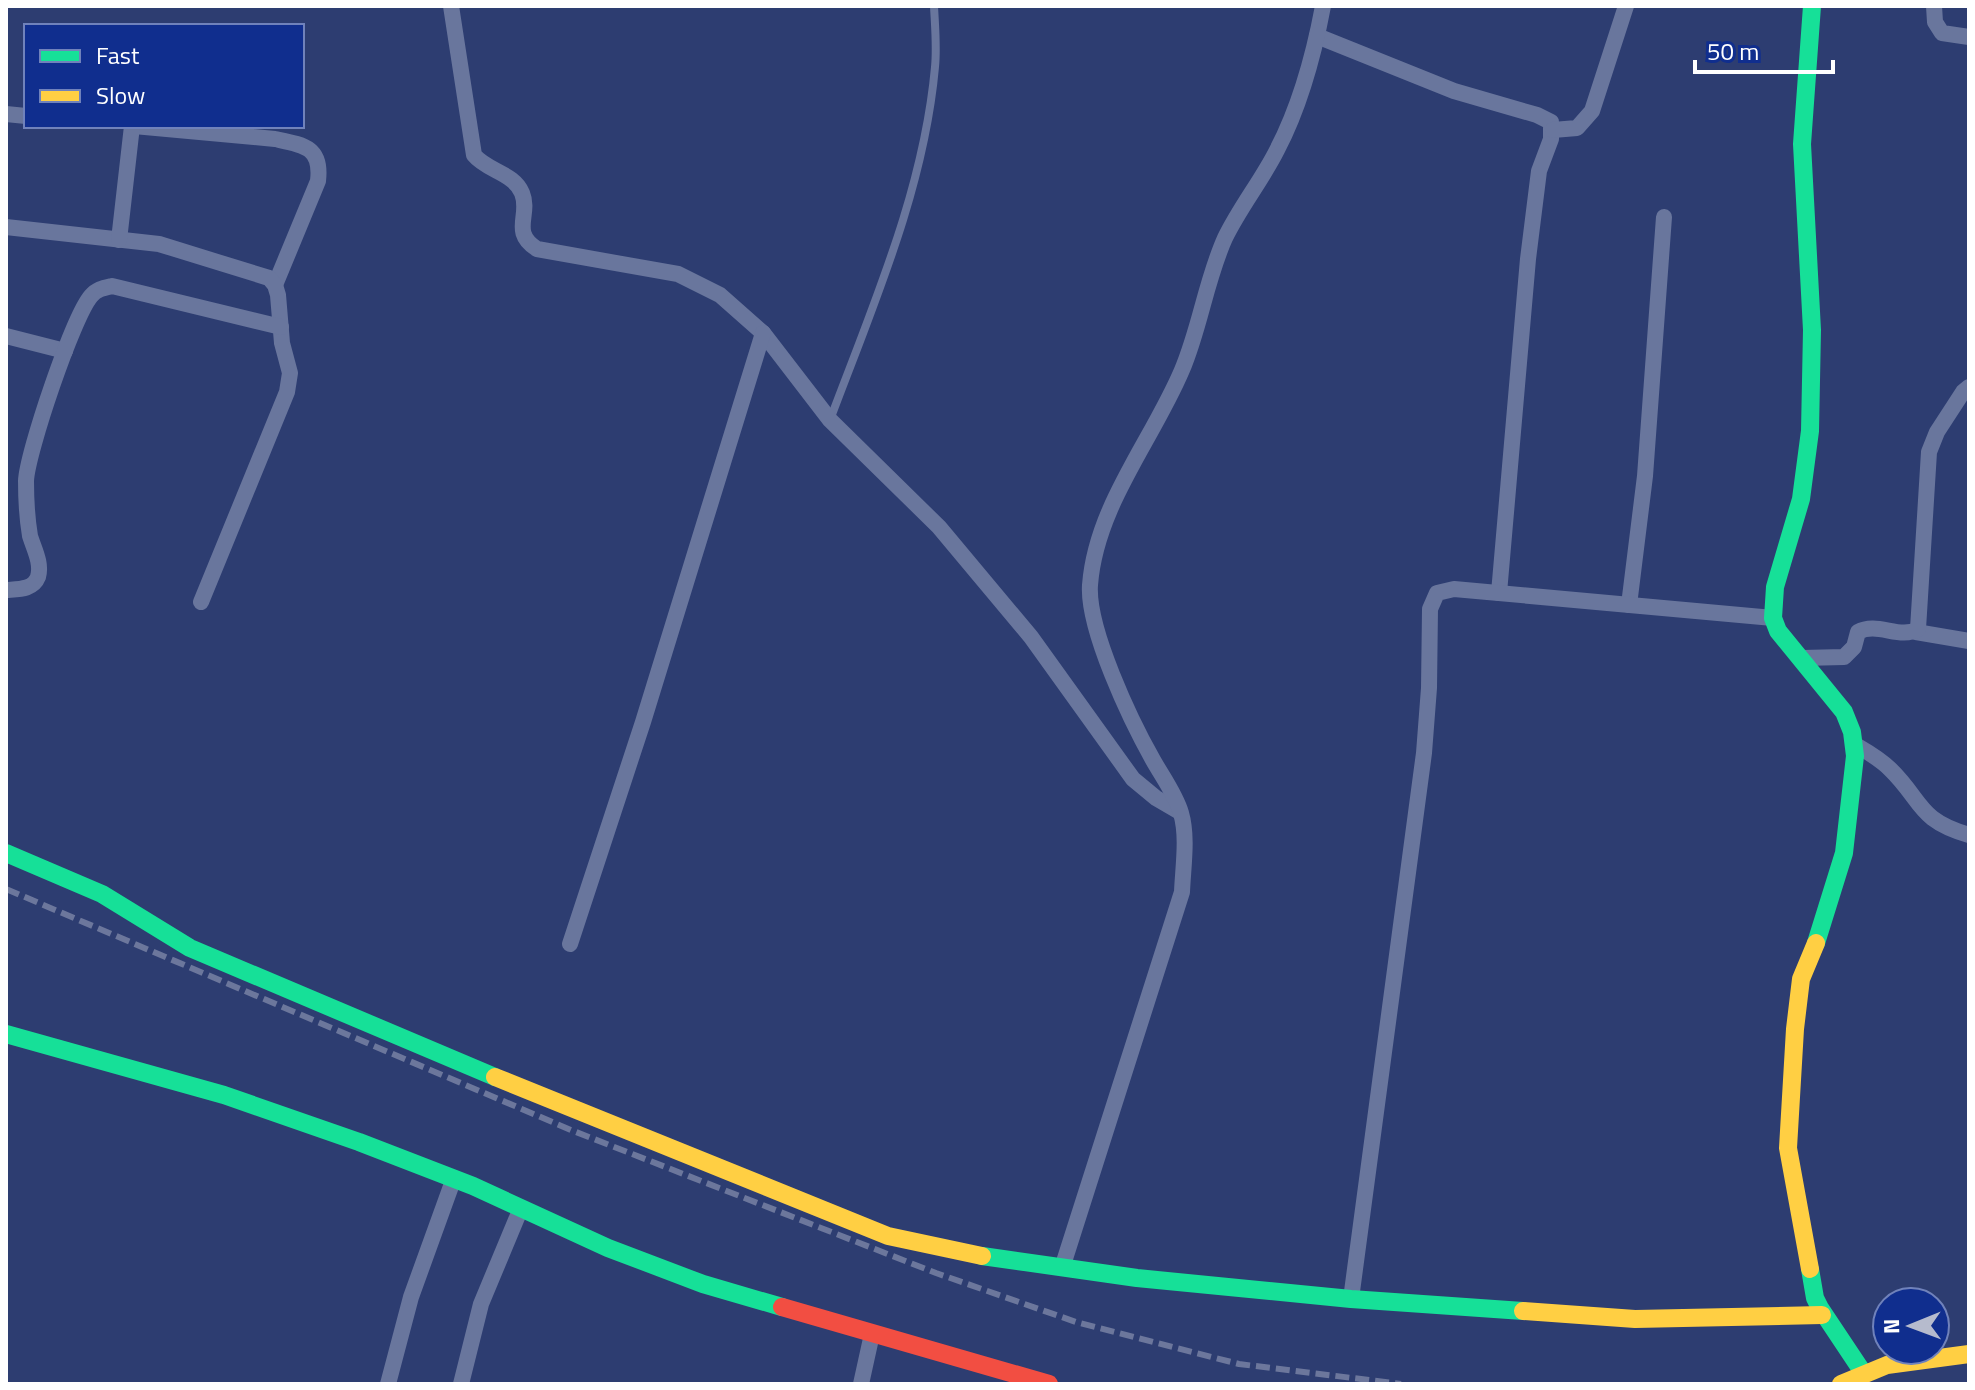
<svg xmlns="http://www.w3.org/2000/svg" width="1975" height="1390" viewBox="0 0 1975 1390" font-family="'Titillium Web',sans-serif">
<rect width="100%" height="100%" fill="#2d3d71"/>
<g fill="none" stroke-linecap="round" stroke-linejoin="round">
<path stroke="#69769d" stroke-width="8" d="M 830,420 C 873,305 924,190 935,67 C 937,47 935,26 934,6"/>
<g stroke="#69769d" stroke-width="16">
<path d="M 451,6 L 474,155 C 487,171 514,173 522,193 C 531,215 510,232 537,249 L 678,274 L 720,295 L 763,333 L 830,420 L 939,527 L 1031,637 L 1133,779 L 1156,798 L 1180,812"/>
<polyline points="1934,6 1935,22 1942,33 1969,37"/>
<polyline points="1317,36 1454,91 1537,115 1551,122 1551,139 1539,171 1528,259 1499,593"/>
<polyline points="6,114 26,116"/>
<path d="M 134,126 L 275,139 C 304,145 322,147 318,181 L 275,285"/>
<polyline points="1553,130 1577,128 1592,111 1626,6"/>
<polyline points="6,227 159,244 269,278 275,285 278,295 282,343 290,373 287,392 201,602"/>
<polyline points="119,240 132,126"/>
<polyline points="6,336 65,351"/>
<path d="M 6,590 C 18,589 33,590 38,577 C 42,563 34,549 30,536 C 27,518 26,499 26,481 C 27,453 73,317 91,296 C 97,289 103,288 112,286 L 281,327"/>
<polyline points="1629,605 1645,476 1664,217"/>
<polyline points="1916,632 1969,641"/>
<path d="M 1802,658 L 1844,657 L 1854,647 L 1858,632 C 1877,621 1900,640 1918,629 L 1929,452 L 1937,432 L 1963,392 L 1969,387"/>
<path d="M 1854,744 C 1866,751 1879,758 1890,769 C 1923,801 1917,820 1969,835"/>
<polyline points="570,944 643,722 763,333"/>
<path d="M 1062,1268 L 1182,892 C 1183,867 1188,837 1181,813 C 1176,795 1162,776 1153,760 C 1131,721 1087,629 1090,585 C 1096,506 1152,441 1182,370 C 1200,328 1206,280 1225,238 C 1240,207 1262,180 1277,150 C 1300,106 1314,54 1323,6"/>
<polyline points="1351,1299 1424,753 1429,688 1430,609 1437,593 1454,589 1773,618"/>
<polyline points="388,1384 411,1297 454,1178"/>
<polyline points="461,1384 481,1304 521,1208"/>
<polyline points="861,1384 872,1334"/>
</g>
<g stroke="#16e098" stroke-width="18">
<polyline points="1812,6 1802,144 1812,330 1810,431 1801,499 1775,587 1773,618 1778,631 1844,712 1852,732 1855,756 1844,853 1816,943"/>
<polyline points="6,853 102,894 190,948 495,1077"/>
<polyline points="6,1034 224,1095 359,1142 473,1186 608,1248 703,1284 782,1307"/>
<polyline points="982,1256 1137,1278 1351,1299 1523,1311"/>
<polyline points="1810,1269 1815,1298 1820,1308 1862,1371"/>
</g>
<g stroke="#ffcf43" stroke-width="18">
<polyline points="495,1077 888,1236 982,1256"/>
<polyline points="1810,1269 1788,1148 1795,1029 1801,979 1816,943"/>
<polyline points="1523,1311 1635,1319 1822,1315"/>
<polyline points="1841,1384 1887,1365 1969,1354"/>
</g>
<polyline stroke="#f24e42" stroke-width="18" points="782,1307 1049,1384"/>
<polyline stroke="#6c779c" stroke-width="6" stroke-dasharray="14 6" stroke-linecap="butt" points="6,889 571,1130 936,1273 1076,1322 1239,1364 1401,1384"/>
</g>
<rect width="1975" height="1390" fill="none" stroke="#ffffff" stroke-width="16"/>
<rect x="24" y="24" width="280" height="104" fill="#102e8e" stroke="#7082bb" stroke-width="2"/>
<rect x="40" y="50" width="40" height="12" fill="#16e098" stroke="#7082bb" stroke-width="2"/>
<text x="96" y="64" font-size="24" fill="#ffffff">Fast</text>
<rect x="40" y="90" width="40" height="12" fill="#ffcf43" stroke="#7082bb" stroke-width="2"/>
<text x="96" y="104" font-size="24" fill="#ffffff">Slow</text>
<g transform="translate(1911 1326) rotate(269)"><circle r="38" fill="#102e8e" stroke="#7082bb" stroke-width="2"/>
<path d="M0-6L14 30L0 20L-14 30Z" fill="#b6bbcd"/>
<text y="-12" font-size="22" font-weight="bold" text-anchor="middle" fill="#ffffff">N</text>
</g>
<path d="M1695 60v12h138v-12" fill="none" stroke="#ffffff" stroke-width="4"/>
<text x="1707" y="60" font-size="24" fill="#ffffff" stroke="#102e8e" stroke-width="6" paint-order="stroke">50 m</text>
</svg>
